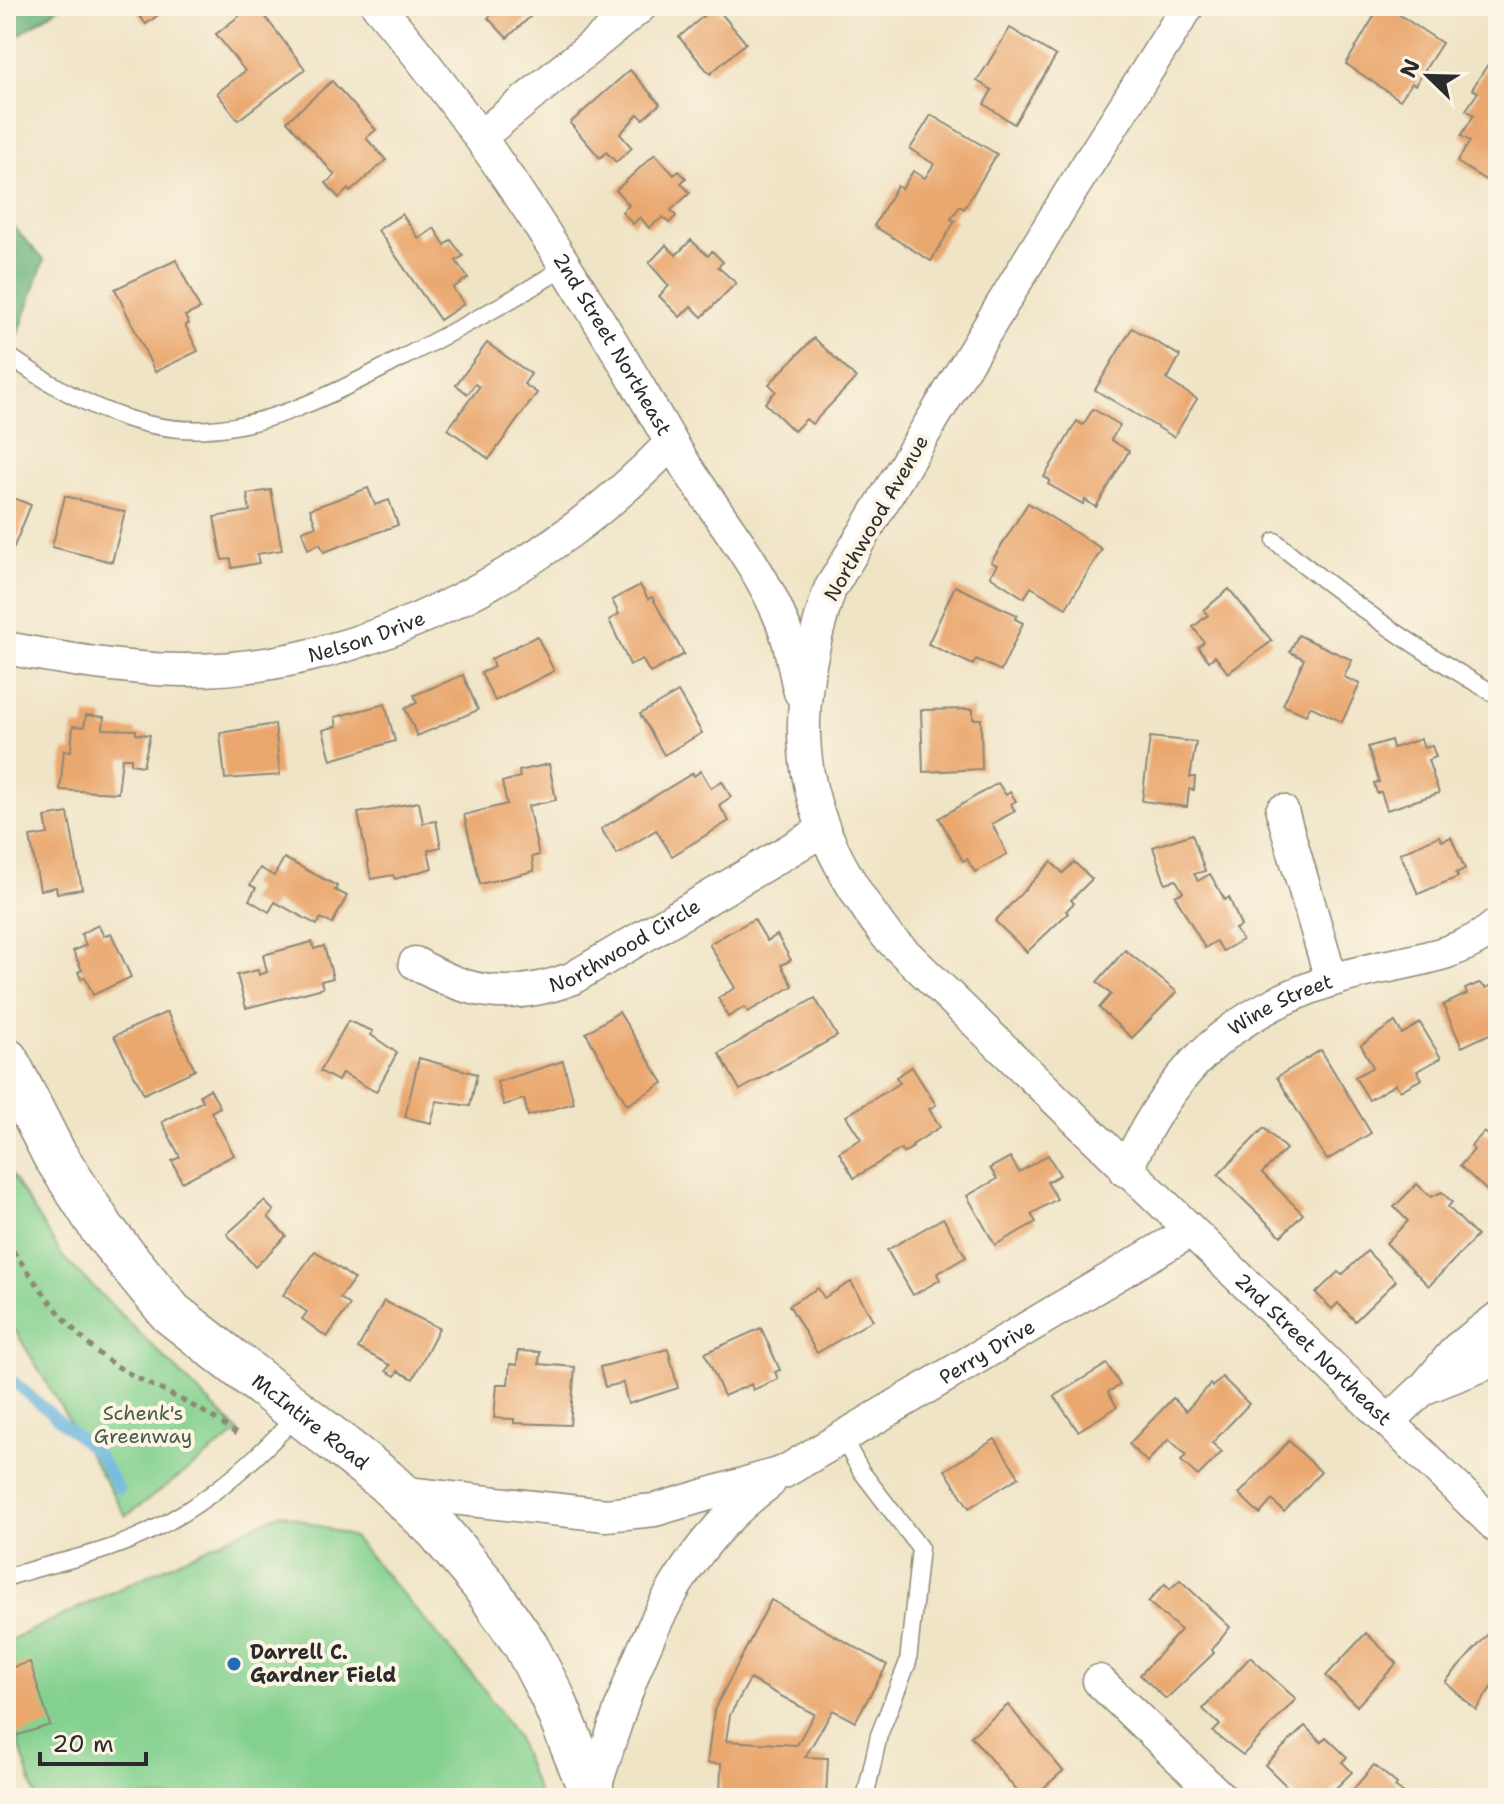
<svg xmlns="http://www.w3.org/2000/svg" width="1504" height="1804" viewBox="0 0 1504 1804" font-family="'Shantell Sans',sans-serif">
<rect width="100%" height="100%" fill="#fcf5e5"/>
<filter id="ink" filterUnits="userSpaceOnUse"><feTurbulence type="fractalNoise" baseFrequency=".0125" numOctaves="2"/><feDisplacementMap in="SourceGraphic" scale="16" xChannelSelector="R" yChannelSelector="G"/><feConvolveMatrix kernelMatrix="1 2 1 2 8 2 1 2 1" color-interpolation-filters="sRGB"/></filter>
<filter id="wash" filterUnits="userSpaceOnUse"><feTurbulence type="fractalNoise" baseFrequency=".006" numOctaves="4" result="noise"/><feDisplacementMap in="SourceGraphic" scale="32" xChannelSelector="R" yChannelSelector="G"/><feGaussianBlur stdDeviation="1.8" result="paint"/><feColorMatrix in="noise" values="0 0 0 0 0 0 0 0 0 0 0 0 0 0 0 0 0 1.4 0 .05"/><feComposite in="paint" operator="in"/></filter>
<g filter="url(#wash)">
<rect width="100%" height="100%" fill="#f0e4c6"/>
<g fill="#84d18f" stroke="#587e5d" stroke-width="2">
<polygon points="6,1166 63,1257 239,1432 126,1516 6,1315"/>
<polygon points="281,1513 353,1537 481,1685 517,1738 540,1798 36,1798 6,1703 6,1642"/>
</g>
<g fill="#6bb37a" stroke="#4b6f52" stroke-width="2">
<polygon points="6,6 61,6 6,44"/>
<polygon points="6,219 44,260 6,370"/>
</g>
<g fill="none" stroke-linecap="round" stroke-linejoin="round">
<polyline stroke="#63b2dd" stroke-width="11" points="6,1375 98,1454 119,1489"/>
</g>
<g id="blocks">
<g fill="#eaa76e" fill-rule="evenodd">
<polygon points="132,6 170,6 146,24"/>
<polygon points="252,6 257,6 305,69 238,120 217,93 245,71 216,34"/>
<polygon points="487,6 542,6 507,38 488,18 493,13"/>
<polygon points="715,6 746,43 710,74 679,37"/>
<polygon points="1380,6 1386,6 1442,43 1415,85 1412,83 1400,100 1346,64"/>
<polygon points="1010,28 1056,56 1014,124 984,104 992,90 977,81"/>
<polygon points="1490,61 1498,66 1498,188 1457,162 1470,141 1461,136 1474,115 1466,110 1478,92 1472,89"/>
<polygon points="630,70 660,104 643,119 638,114 620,134 632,148 616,162 606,152 600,158 570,123"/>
<polygon points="332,81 376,130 366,138 386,160 350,192 348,189 339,198 326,183 335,175 287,121"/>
<polygon points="931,115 997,154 964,209 960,206 951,219 955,221 931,261 874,226 897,186 902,189 913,171 925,178 934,164 910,149"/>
<polygon points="655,154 674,175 679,171 686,178 681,183 690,193 671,210 676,216 669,223 663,217 649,228 640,217 633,224 622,212 629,205 616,190"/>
<polygon points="402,214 419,239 434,228 445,245 451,240 463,256 456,261 468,278 453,288 464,304 440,320 378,230"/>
<polygon points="691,240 708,256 712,251 723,262 718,267 736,283 702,317 691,306 680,317 659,296 669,286 649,263 666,245 676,255"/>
<polygon points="176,260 200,309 185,316 189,324 185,325 198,351 155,372 115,289"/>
<polygon points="1132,328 1180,356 1167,380 1197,399 1174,437 1095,390"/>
<polygon points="814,338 856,378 812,424 806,419 794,431 765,403 776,391 769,384"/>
<polygon points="487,343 531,374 524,384 537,393 489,459 448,429 479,387 475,384 468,394 456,385"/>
<polygon points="1093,409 1120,425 1111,440 1129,451 1096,507 1085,500 1083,504 1048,484 1050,480 1044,477 1077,421 1083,425"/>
<polygon points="368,488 375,505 389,500 398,525 324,552 320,544 308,549 302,531 316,526 310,509"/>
<polygon points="271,490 282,550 257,554 259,563 232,568 231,559 222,560 214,517 250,511 247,494"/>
<polygon points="6,495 31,505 11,554 6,552"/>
<polygon points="65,496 125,512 112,562 52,547"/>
<polygon points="1028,503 1102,549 1066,608 1031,587 1024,598 990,576 997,565 991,562"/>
<polygon points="640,585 648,599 652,597 684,654 650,673 642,659 630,665 609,620 619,614 612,600"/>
<polygon points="955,586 1017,615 1015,619 1023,623 1001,671 976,659 973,665 928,644"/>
<polygon points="1229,589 1272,641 1228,673 1215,656 1209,661 1198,647 1204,642 1193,627 1208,615 1204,610"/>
<polygon points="1298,635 1352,660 1344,677 1360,684 1342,722 1310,706 1306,715 1283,705 1304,659 1290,652"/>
<polygon points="537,636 554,671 495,701 481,673 494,667 491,659"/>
<polygon points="463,675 478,710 417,736 405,708 417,703 414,695"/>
<polygon points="678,692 702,733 664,755 640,714"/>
<polygon points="385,704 395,741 331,760 323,730 337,726 335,717"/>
<polygon points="973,709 973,719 981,719 982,769 923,772 921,710"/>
<polygon points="86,715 104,717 103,729 136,730 136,734 150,735 143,766 131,764 131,758 122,758 118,793 60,790 64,750 71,751 73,726 84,727"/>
<polygon points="275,724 280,775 225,779 220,733"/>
<polygon points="1150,737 1196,742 1190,777 1195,777 1194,790 1189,789 1187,807 1142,801"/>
<polygon points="1421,739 1424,748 1432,746 1436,757 1428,760 1439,793 1387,810 1381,792 1377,793 1374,783 1379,782 1368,747 1391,740 1393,748"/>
<polygon points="549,764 556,800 528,806 539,855 532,857 534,871 480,884 464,815 507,804 502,782 520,777 519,771"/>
<polygon points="701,771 711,788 722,781 731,797 719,805 729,821 672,856 656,830 617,854 601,829 693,773 694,776"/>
<polygon points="998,783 1006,795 1010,792 1016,801 1011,804 1015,811 992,824 1007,854 975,872 967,859 963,861 939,818"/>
<polygon points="419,802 423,823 436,821 441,847 428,850 432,868 395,879 393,875 371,879 358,813"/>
<polygon points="68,813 82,889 57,893 56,887 40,890 30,837 48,834 45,817"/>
<polygon points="1192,834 1205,871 1194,874 1198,881 1210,874 1225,900 1229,897 1241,926 1235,929 1242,940 1223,951 1216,941 1205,948 1175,896 1183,892 1176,880 1165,883 1153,847"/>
<polygon points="1439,836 1442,841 1451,837 1465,869 1456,873 1458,877 1418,894 1400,853"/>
<polygon points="284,858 337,886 335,890 347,896 332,924 321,918 317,925 275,902 269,912 249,900 256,888 250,885 260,868 274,876"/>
<polygon points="1051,862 1063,873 1074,862 1092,879 1071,900 1074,903 1066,911 1068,913 1027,952 995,921"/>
<polygon points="754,919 767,941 777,935 791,960 781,965 793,986 748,1012 745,1007 728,1017 718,998 735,988 709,944"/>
<polygon points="98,925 104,936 111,933 131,977 93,995 85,977 81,979 78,972 82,970 73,951 86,945 81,934"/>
<polygon points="312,942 314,949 324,946 333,978 321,981 323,988 246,1008 237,975 258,970 259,975 267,972 263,955"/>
<polygon points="1125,950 1177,992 1132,1038 1099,1008 1111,994 1097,982"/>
<polygon points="1498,982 1498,1030 1462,1047 1443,1005 1467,994 1465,989 1479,983 1486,988"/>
<polygon points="815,998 837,1036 740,1090 719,1053"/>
<polygon points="167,1012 195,1070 144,1094 114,1036"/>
<polygon points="619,1012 663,1083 627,1105 586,1033"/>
<polygon points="348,1021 373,1031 371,1035 397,1053 376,1092 342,1073 338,1081 320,1071"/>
<polygon points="1395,1022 1402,1034 1420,1023 1441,1058 1417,1071 1422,1079 1400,1091 1396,1084 1369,1100 1355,1077 1373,1067 1361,1045"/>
<polygon points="1321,1050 1371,1133 1327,1160 1277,1077"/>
<polygon points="419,1058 477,1074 470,1106 437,1101 431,1123 405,1117"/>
<polygon points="563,1061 574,1103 528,1116 524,1099 504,1105 497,1082"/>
<polygon points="912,1067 936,1105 929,1109 940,1127 912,1145 913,1147 903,1153 901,1149 854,1178 839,1152 861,1139 846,1116 900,1083 896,1077"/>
<polygon points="210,1089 220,1107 211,1112 234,1155 182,1182 172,1161 180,1157 162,1122 203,1101 200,1095"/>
<polygon points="1498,1124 1498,1197 1496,1199 1460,1166 1474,1150 1471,1146 1484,1132 1488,1135"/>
<polygon points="1264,1128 1286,1149 1262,1173 1303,1214 1281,1236 1218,1175"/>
<polygon points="1048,1155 1060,1175 1047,1182 1057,1199 1031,1214 1036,1222 995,1245 967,1196 997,1179 990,1168 1010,1157 1019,1172"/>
<polygon points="1417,1184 1431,1197 1442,1192 1452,1202 1448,1207 1477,1236 1429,1286 1386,1243 1408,1221 1394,1207"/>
<polygon points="264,1201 274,1211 268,1217 286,1236 255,1267 227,1234"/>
<polygon points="943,1218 966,1257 937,1274 940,1280 913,1295 887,1250"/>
<polygon points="315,1251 354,1279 340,1298 350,1305 327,1337 302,1319 307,1312 283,1295"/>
<polygon points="1367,1251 1396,1281 1355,1321 1338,1303 1332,1309 1316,1293 1338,1272 1342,1275"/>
<polygon points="851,1282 873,1320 817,1353 789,1305 818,1288 824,1298"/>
<polygon points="384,1301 439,1328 413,1379 398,1371 395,1376 386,1371 390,1365 358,1348"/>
<polygon points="761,1328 780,1370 775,1372 778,1379 753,1390 751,1384 724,1396 705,1353"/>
<polygon points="668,1349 678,1388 628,1404 623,1383 605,1387 600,1367"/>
<polygon points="518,1351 540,1352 539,1364 575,1367 570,1425 514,1423 514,1419 494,1418 497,1384 508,1384 510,1364 517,1365"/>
<polygon points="1107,1364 1120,1385 1108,1392 1117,1407 1078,1431 1054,1396"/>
<polygon points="1222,1377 1249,1404 1212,1443 1222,1452 1198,1476 1181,1461 1186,1455 1169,1439 1147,1462 1129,1444 1173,1398 1186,1411 1210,1384 1212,1387"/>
<polygon points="995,1439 1019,1477 969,1508 945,1470"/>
<polygon points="1289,1441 1321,1472 1284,1512 1272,1500 1260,1514 1239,1494"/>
<polygon points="1180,1580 1230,1627 1212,1650 1214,1653 1166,1699 1140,1675 1181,1630 1148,1602 1165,1584 1170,1589"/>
<path d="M 771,1600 L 887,1665 L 855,1722 L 833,1710 L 805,1757 L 828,1758 L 826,1798 L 720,1798 L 721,1764 L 707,1763 L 714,1710 ZM 750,1679 L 814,1714 L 797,1745 L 726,1741 L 730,1715 Z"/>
<polygon points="1498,1623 1498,1677 1476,1710 1445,1682"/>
<polygon points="1366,1633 1397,1663 1357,1706 1326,1676"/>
<polygon points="1250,1657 1296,1699 1243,1755 1213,1732 1220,1725 1203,1709"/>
<polygon points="30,1662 50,1725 6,1739 6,1669"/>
<polygon points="1008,1705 1063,1771 1032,1798 1023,1798 971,1736"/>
<polygon points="1305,1726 1321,1742 1326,1737 1347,1757 1342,1762 1352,1772 1326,1798 1299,1798 1265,1765"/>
<polygon points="1374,1765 1397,1784 1395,1787 1403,1793 1398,1798 1346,1798"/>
</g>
</g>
</g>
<g filter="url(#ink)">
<use href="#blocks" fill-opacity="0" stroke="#8e8878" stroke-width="2"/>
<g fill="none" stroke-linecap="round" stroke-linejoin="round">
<defs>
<g id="lane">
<path d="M 6,354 C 164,465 243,443 404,357 C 459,328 515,300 567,265"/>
<path d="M 1275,541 C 1345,600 1418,650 1498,696"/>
<polyline points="842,1437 861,1471 920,1548 908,1662 879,1735 865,1798"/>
<path d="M 6,1578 C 39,1566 74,1560 107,1549 C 184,1523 243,1474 297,1415"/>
</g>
<g id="street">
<path id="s1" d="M 378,6 C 493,141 582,289 671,442 C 706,503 756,556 782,622 C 791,644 794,670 800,692"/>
<path id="s2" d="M 1188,6 L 1069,194 L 830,589 C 783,730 798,818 887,936 L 1498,1528"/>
<polyline points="480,137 641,6"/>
<path id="s3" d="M 6,648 C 64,659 122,669 181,670 C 360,673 551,570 671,443"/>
<polyline points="1282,811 1331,979"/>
<path id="s4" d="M 415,963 C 470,995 510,1001 571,979 L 822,831"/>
<path id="s5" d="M 1126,1171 C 1176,1054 1251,997 1374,969 C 1417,960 1464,954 1498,924"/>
<polyline points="1427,1387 1498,1359"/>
<polyline points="1389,1421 1424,1388 1457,1349 1498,1318"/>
<path id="s6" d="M 397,1492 L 606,1515 L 655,1510 L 784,1472 L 1189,1232"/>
<polyline points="1099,1681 1221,1798"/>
<path d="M 593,1794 C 630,1677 664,1558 769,1483"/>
</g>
<g id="secondary">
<path id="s7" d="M 6,1060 L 54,1154 L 103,1230 L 171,1313 L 385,1480 L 437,1529 L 483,1584 L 525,1644 L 552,1696 L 594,1798"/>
</g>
</defs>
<use href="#lane" stroke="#8e8878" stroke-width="19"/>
<use href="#street" stroke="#8e8878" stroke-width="35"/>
<use href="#secondary" stroke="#8e8878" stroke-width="47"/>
<path stroke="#8e8878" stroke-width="5" stroke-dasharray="6 6" stroke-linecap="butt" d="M 6,1241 C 33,1279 75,1341 115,1365 C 160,1393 198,1402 241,1438"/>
<use href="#lane" stroke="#fff" stroke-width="16"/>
<use href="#street" stroke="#fff" stroke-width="32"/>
<use href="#secondary" stroke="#fff" stroke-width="44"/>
</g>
</g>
<circle fill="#1f6fb2" stroke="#fcf5e5" stroke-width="3" cx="234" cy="1664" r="8"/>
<g text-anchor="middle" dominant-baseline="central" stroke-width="8" stroke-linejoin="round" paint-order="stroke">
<g font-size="20" fill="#2b2b2b" stroke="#fcf5e5">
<text stroke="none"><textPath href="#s1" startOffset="412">2nd Street Northeast</textPath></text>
<text transform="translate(876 518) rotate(-60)">Northwood Avenue</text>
<text stroke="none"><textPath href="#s3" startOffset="366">Nelson Drive</textPath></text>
<text stroke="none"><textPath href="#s4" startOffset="226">Northwood Circle</textPath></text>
<text stroke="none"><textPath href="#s5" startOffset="234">Wine Street</textPath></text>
<text stroke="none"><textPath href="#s2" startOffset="1648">2nd Street Northeast</textPath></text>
<text stroke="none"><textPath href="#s6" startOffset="630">Perry Drive</textPath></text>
<text stroke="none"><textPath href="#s7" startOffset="480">McIntire Road</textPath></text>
</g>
<g font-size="20" fill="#465d49" stroke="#fcf5e5">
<text x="143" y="1413">Schenk's<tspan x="143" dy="23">Greenway</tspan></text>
</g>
<g font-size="20" font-weight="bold" fill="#2b2b2b" stroke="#fcf5e5" text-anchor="start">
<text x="250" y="1652">Darrell C.<tspan x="250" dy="23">Gardner Field</tspan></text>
</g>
</g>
<rect width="1504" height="1804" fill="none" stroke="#fcf5e5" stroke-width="32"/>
<g transform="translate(1428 76) rotate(293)" stroke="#fcf5e5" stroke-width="6" paint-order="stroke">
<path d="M0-6L14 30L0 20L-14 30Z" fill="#2b2b2b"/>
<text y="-12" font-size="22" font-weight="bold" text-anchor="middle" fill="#2b2b2b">N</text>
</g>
<path d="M40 1752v12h106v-12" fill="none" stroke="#2b2b2b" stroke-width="4"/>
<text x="52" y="1752" font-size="24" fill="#2b2b2b" stroke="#fcf5e5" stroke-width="6" paint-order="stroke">20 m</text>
</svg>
